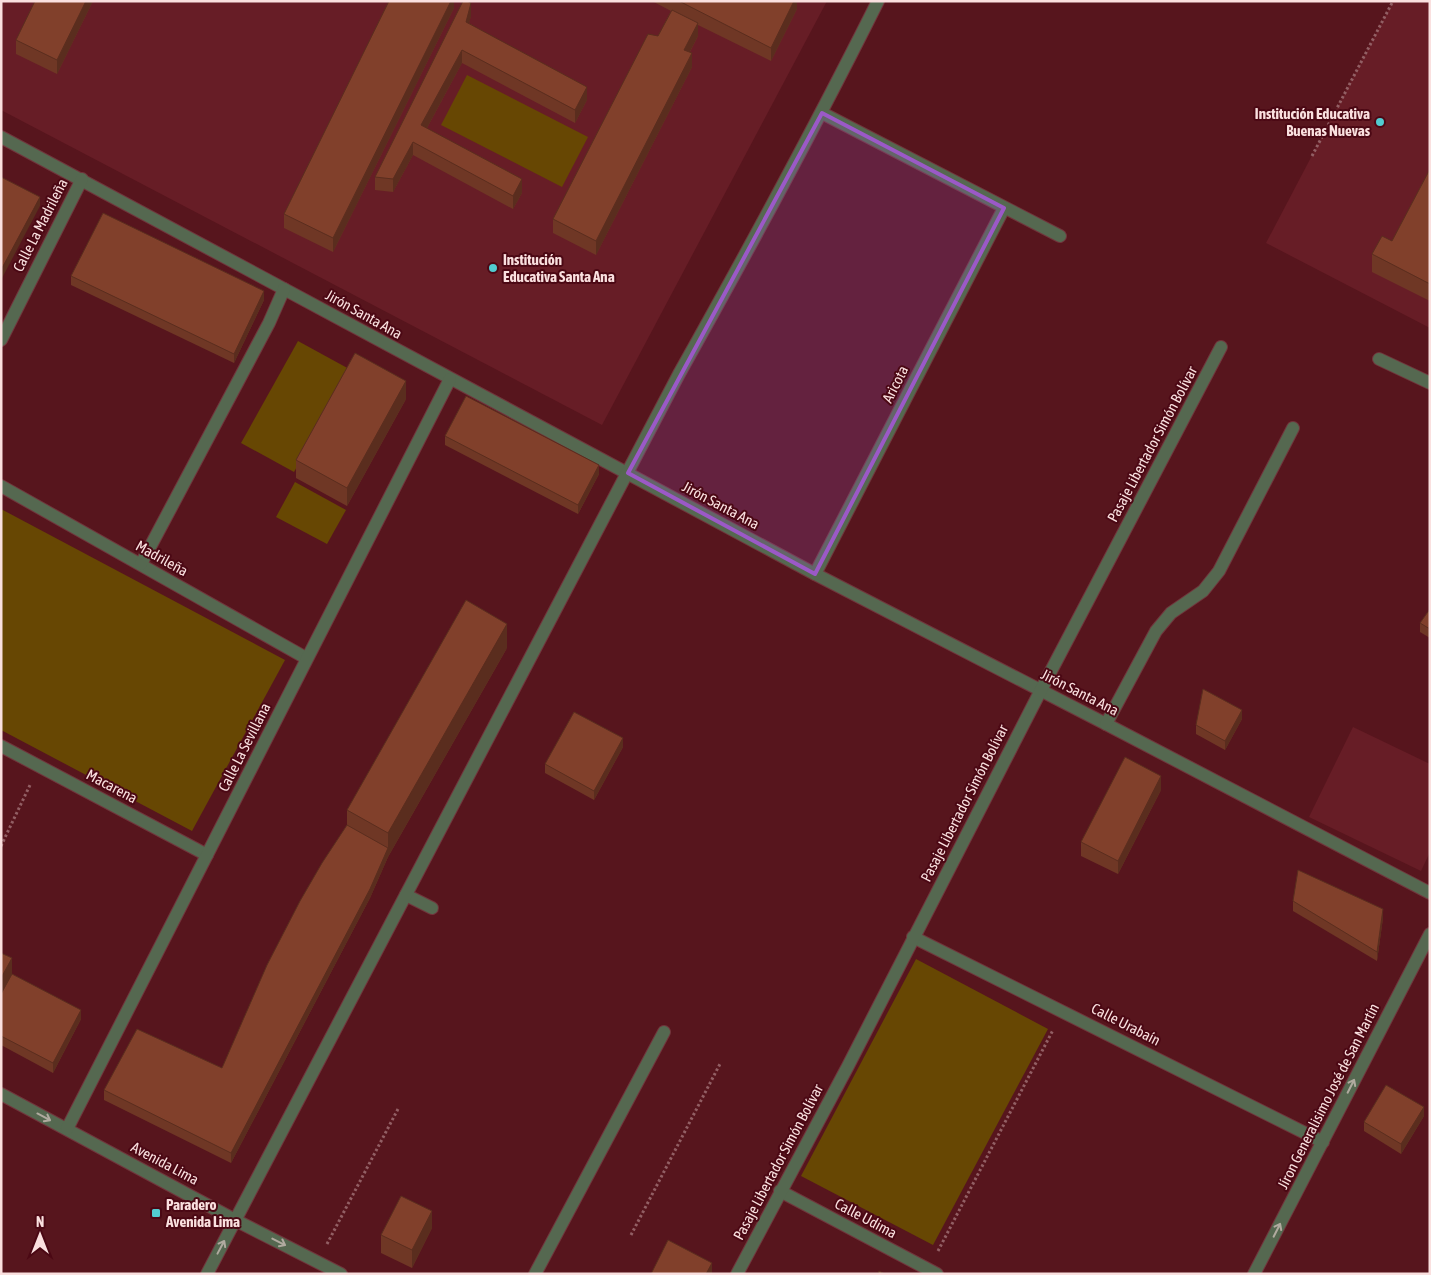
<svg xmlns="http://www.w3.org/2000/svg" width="1431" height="1275" viewBox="0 0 1431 1275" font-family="'Asap Condensed',sans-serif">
<rect width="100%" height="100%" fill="#57151d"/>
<g fill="#671d26">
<polygon points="1,1 827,1 602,425 1,110"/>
<polygon points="1393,1 1430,1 1430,328 1266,243"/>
<polygon points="1353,727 1430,764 1430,852 1421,871 1309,817"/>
</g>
<g fill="#674703">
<polygon points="467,75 588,137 562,187 441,125"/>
<polygon points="298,341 351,370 294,472 241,443"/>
<polygon points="295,482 346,510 327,544 276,517"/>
<polygon points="1,509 285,660 192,831 1,730"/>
<polygon points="916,959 1048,1029 933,1245 801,1176"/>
</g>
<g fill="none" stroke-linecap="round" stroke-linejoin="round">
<defs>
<g id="minor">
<polyline points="822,113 1060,236"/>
<polyline points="1,137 815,574 1106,724 1430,893"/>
<polyline points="1,340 82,179"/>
<polyline points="1379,359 1430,383"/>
<polyline points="1,486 306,658"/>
<polyline points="141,564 269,323 284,289"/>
<polyline points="815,574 1004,208"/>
<polyline points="1106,724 1156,631 1171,613 1203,591 1219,571 1293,428"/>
<polyline points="1,746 207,855"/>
<polyline points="406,895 432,908"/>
<polyline points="913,937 1323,1142"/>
<polyline points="1,1094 235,1220 341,1274"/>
<polyline points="67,1129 450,379"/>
<polyline points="780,1191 937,1274"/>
<path d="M 207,1274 L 679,374 C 748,251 815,127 878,1"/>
<polyline points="535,1274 664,1032"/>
<polyline points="737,1274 848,1066 1041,690 1221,347"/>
<polyline points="1254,1274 1430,934"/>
</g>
</defs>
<use href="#minor" stroke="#71353c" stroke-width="14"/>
<g stroke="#925f64" stroke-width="3" stroke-dasharray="2.5 2.5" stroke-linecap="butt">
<polyline points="1312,156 1393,1"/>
<polyline points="1,846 30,785"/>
<polyline points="631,1235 721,1062"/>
<polyline points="327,1244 398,1109"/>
<polyline points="938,1251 1053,1030"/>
</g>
<use href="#minor" stroke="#556850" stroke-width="12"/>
</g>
<g fill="#6f3725">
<polygon points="93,1 57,74 16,54 16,40"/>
<polygon points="454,1 454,8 333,252 284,228 284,214"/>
<polygon points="652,1 797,1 797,9 771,61 698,25 698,36 690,52 692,67 596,255 553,233 553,219 658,36 671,11"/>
<polygon points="471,16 469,23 587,100 575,123 462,63 427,128 522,193 513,209 413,155 393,192 375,190 375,177"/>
<polygon points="1430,169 1430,301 1372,272 1372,254 1392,241"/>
<polygon points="71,276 264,300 234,363 71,285"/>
<polygon points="406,399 347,506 296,478 296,460"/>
<polygon points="445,436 599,474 578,514 445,445"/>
<polygon points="1430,609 1430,638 1420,632 1420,623"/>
<polygon points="507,648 388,857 370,898 231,1163 104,1100 104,1090 222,1068 347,825 347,810"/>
<polygon points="1242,719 1225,750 1196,734 1196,725"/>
<polygon points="623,747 594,800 545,773 545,764"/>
<polygon points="1161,790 1118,874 1081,856 1081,842"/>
<polygon points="1293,901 1383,918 1377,961 1293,911"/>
<polygon points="1,953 12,974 81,1019 53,1073 1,1045"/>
<polygon points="1424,1116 1401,1154 1364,1131 1364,1122"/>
<polygon points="432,1228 412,1268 381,1253 381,1235"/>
</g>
<g fill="#5a2d1e">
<polygon points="86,1 93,1 57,74 57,60"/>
<polygon points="451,1 454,1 454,8 333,252 333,238"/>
<polygon points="794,1 797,1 797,9 771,61 771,48"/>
<polygon points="471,3 471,16 466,35 466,22"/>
<polygon points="698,23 698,36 684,63 684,50"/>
<polygon points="462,50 462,63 421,139 421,125"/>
<polygon points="692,53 692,67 596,255 596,241"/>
<polygon points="587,87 587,100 575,123 575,110"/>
<polygon points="413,142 413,155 393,192 393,179"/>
<polygon points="522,179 522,193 513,209 513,196"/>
<polygon points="40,197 40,206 1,280 1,270"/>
<polygon points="264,291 264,300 234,363 234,354"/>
<polygon points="406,381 406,399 347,506 347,488"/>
<polygon points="599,465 599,474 578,514 578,505"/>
<polygon points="507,624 507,648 388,857 388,833"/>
<polygon points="1242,710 1242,719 1225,750 1225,741"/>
<polygon points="623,738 623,747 594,800 594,791"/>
<polygon points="1161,776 1161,790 1118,874 1118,861"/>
<polygon points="388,848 388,857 370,898 231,1163 231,1153"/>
<polygon points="1383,909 1383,918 1377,961 1377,952"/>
<polygon points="12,958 12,983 1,1003 1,978"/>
<polygon points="81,1010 81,1019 53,1073 53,1063"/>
<polygon points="1424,1107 1424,1116 1401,1154 1401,1144"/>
<polygon points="432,1211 432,1228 412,1268 412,1250"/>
<polygon points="712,1263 712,1274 706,1274"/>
</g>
<g fill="#81402b" stroke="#5a2d1e">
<polygon points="35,1 86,1 57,60 16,40"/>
<polygon points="389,1 451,1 333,238 284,214"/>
<polygon points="463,1 467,1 471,3 466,22 587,87 575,110 462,50 421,125 522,179 513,196 413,142 393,179 375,177"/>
<polygon points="679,1 794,1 771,48"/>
<polygon points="672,10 698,23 684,50 692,53 596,241 553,219 648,34 658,36"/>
<polygon points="1430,169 1430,284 1372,254 1382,236 1392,241"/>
<polygon points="1,177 40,197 1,270"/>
<polygon points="103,213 264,291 234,354 71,276"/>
<polygon points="355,353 406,381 347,488 296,460"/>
<polygon points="466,396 599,465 578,505 445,436"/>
<polygon points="466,600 507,624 388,833 347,810"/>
<polygon points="1430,609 1430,629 1420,623"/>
<polygon points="1203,689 1242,710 1225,741 1196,725"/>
<polygon points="574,712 623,738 594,791 545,764"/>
<polygon points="1125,757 1161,776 1118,861 1081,842"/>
<polygon points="347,825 388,848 370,889 231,1153 104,1090 137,1029 222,1068 267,965 300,901 322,863"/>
<polygon points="1298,870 1383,909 1377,952 1293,901"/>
<polygon points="1,953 12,958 1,978"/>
<polygon points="12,974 81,1010 53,1063 1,1036 1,994"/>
<polygon points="1386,1085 1424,1107 1401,1144 1364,1122"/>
<polygon points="401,1196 432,1211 412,1250 381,1235"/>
<polygon points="668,1240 712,1263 706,1274 651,1274"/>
<polygon points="879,1271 885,1274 878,1274"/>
</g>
<defs><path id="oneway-shaft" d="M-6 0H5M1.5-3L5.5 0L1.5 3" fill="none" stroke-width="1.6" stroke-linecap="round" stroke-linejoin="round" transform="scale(1.25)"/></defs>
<g stroke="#b0aa9f">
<use href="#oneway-shaft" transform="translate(1351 1086) rotate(-63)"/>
<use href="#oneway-shaft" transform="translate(44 1117) rotate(28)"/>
<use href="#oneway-shaft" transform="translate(1277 1230) rotate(-63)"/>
<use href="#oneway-shaft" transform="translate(279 1242) rotate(27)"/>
<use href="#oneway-shaft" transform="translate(221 1247) rotate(-62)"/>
</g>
<path fill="#9b59c7" fill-opacity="0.2" stroke="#9b59c7" stroke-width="4" stroke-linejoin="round" d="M 822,113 L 1004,208 L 815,574 L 628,473 Z"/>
<g fill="#52ccd0" stroke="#4b0814" stroke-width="2">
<circle cx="1380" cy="122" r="5"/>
<circle cx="493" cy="268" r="5"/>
<rect x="151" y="1208" width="10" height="10" rx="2.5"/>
</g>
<g text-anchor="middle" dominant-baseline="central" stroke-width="4" stroke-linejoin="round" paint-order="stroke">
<g font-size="15" font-weight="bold" fill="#fae0df" stroke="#4b0814" text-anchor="start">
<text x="1370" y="113" text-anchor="end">Institución Educativa<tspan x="1370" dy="17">Buenas Nuevas</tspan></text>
<text x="503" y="259">Institución<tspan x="503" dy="17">Educativa Santa Ana</tspan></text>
<text x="166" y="1204">Paradero<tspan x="166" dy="17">Avenida Lima</tspan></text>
</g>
<g font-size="15" fill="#fae0df" stroke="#4b0814">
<text transform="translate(40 225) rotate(-63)">Calle La Madrileña</text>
<text transform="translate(364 314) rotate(29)">Jirón Santa Ana</text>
<text transform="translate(895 384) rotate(-63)">Aricota</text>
<text transform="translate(1152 444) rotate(-62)">Pasaje Libertador Simón Bolívar</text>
<text transform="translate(721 505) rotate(28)">Jirón Santa Ana</text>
<text transform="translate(162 558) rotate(29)">Madrileña</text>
<text transform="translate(1080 692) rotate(27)">Jirón Santa Ana</text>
<text transform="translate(244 747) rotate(-63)">Calle La Sevillana</text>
<text transform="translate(112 786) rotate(28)">Macarena</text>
<text transform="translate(964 803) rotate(-63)">Pasaje Libertador Simón Bolívar</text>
<text transform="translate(1126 1024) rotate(27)">Calle Urabaín</text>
<text transform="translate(1328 1096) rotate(-63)">Jíron Generalisimo José de San Martín</text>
<text transform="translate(778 1162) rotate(-62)">Pasaje Libertador Simón Bolívar</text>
<text transform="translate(165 1163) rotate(28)">Avenida Lima</text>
<text transform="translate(866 1218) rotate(28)">Calle Udima</text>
</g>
</g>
<rect width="1431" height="1275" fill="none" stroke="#fae0df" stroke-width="5"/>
<g transform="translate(40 1235)" stroke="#4b0814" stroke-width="4" paint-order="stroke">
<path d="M0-4L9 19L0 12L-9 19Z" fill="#fae0df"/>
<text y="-8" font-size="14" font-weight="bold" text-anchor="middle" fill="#fae0df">N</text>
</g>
</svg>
